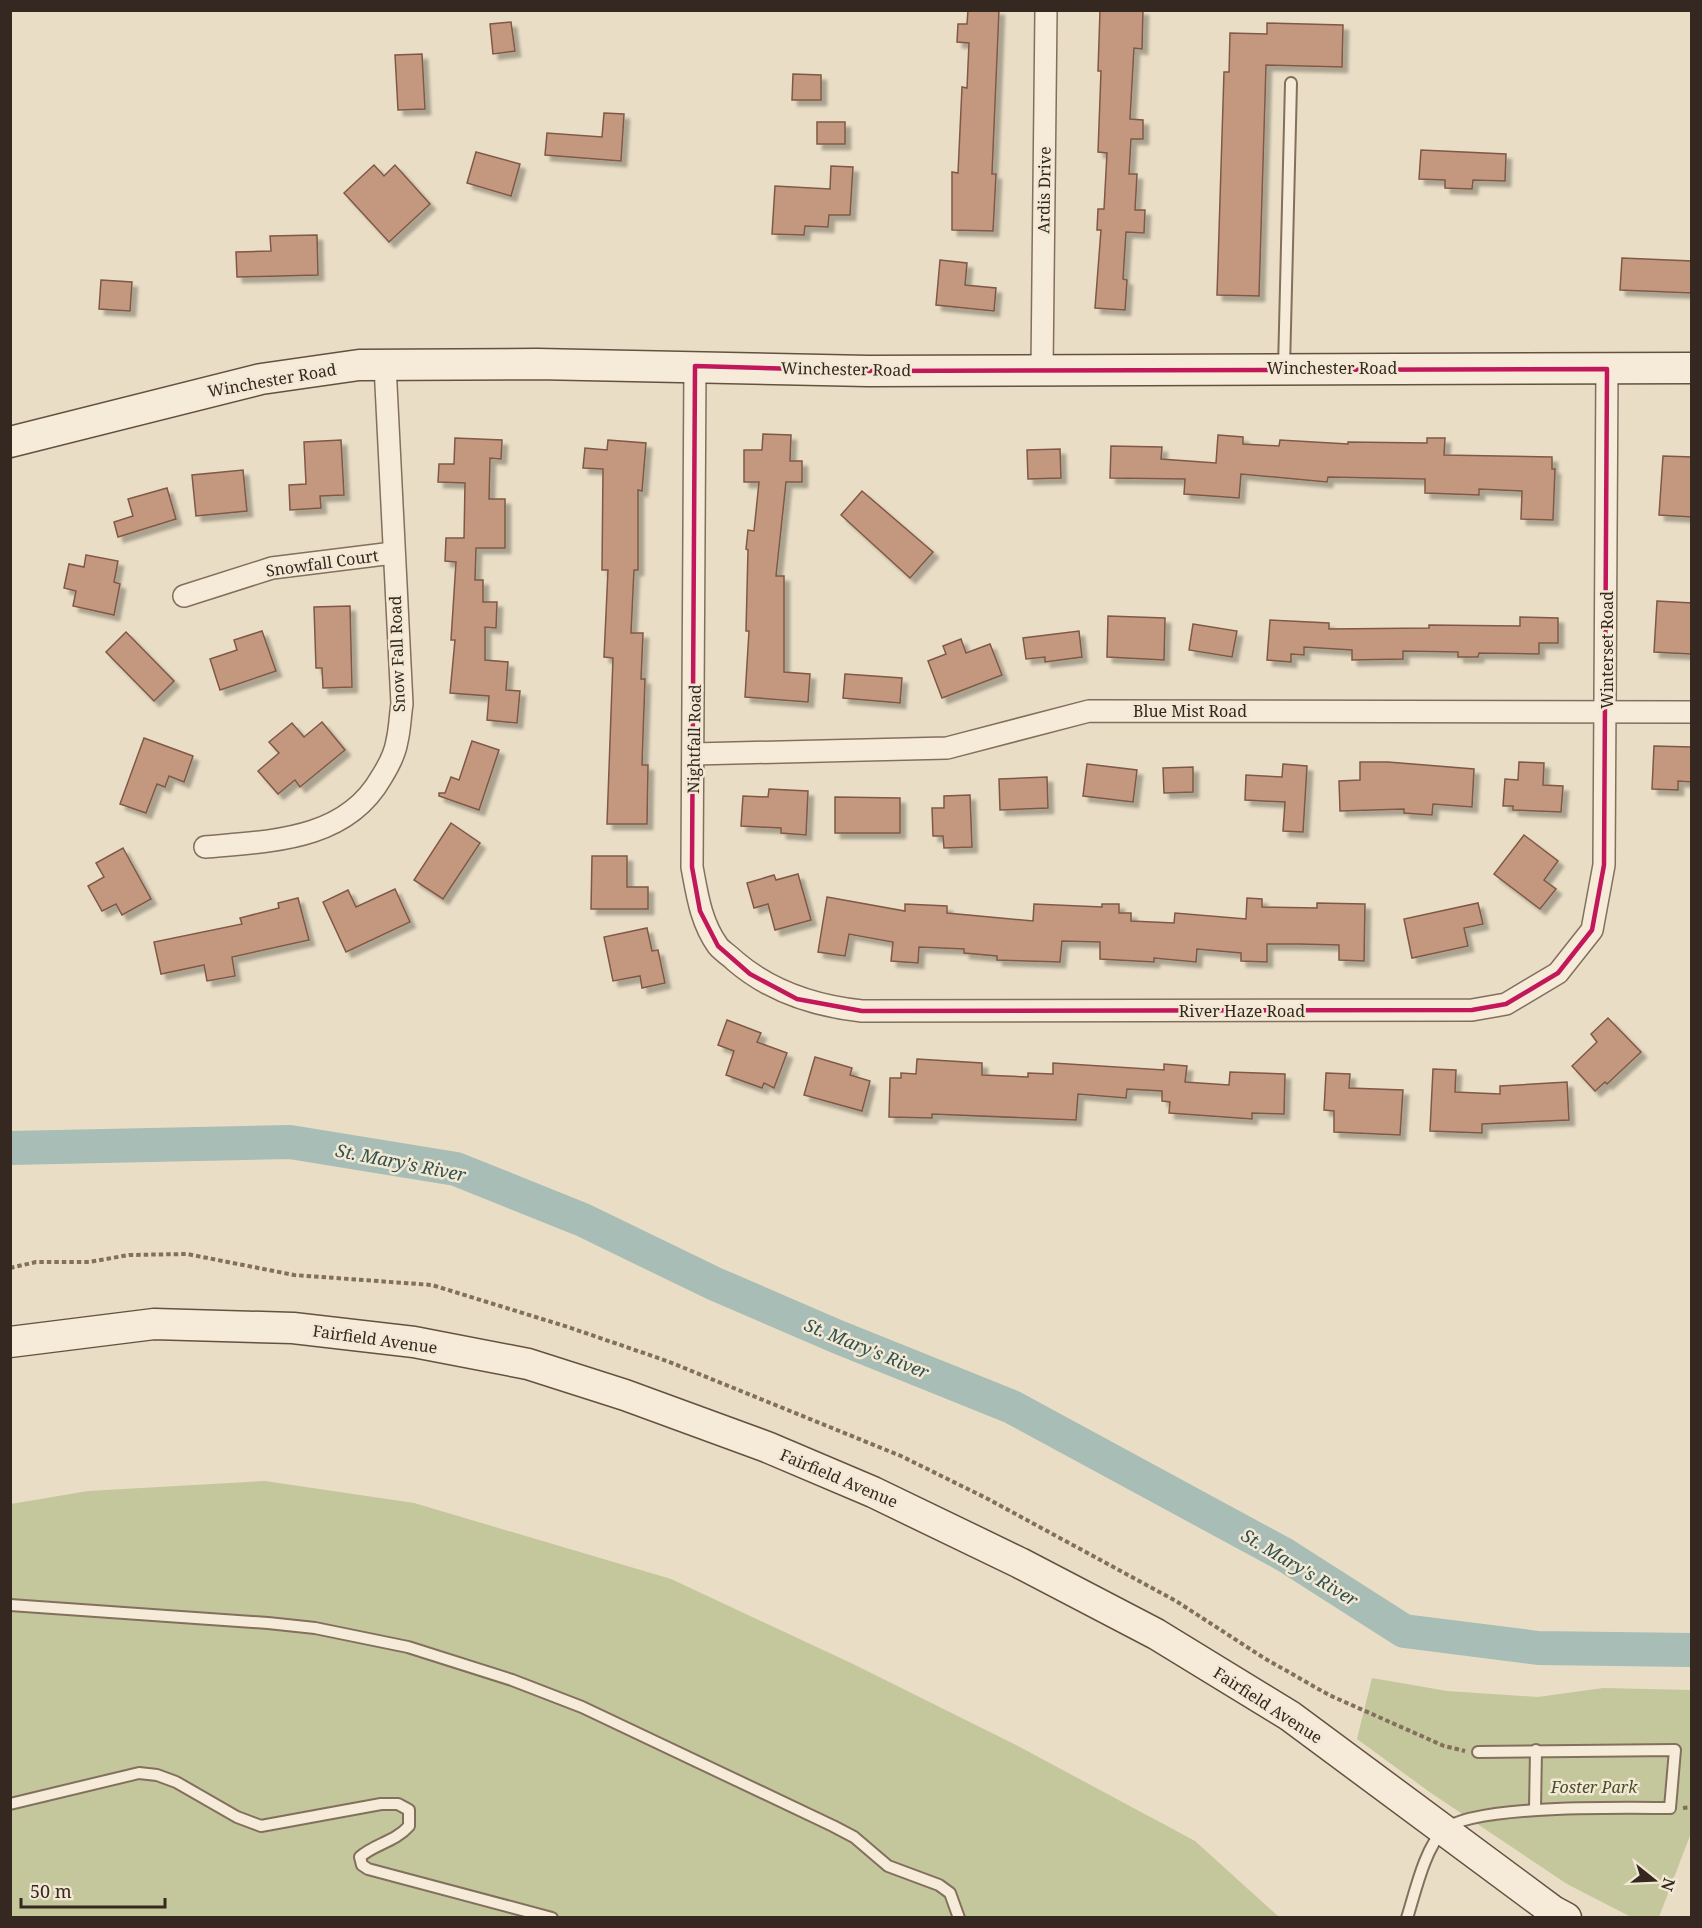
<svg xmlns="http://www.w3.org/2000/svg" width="1702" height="1928" viewBox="0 0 1702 1928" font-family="'Noto Serif',serif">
<defs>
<filter id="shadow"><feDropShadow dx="5.5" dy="5.5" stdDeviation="1.5" flood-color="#0004"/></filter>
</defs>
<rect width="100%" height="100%" fill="#e9ddc5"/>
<g fill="#c4c69b">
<polygon points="265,1481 414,1503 671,1579 853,1664 1018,1746 1195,1841 1279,1917 11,1918 11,1504 88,1491"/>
<polygon points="1372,1678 1447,1691 1538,1697 1603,1688 1691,1690 1691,1833 1659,1917 1631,1917 1567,1884 1431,1793 1357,1739"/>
</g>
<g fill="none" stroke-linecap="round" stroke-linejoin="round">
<polyline stroke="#a7bdb5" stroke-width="34" points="10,1148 290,1142 456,1169 583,1220 715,1284 838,1337 1012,1407 1285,1555 1404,1631 1538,1648 1692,1650"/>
</g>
<g fill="#c4987f" stroke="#7f5946" stroke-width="1.5" filter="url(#shadow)">
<polygon points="968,10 999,10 992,174 996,174 993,231 952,230 952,172 958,173 962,87 967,88 969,43 957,42 958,24 967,24"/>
<polygon points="1100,10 1143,10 1142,49 1134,48 1130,119 1143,120 1143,139 1131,139 1129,174 1137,174 1135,210 1145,210 1144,233 1126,232 1123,279 1127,280 1125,310 1095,308 1101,230 1097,230 1098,209 1104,209 1107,153 1098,152 1101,71 1098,71"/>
<polygon points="511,22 515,51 493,54 490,24"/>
<polygon points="1267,23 1343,25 1342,67 1266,65 1259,296 1217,295 1224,72 1229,72 1230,33 1267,34"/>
<polygon points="422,54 425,109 398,110 395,55"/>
<polygon points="793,74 821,75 821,100 792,100"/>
<polygon points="604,113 624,114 621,161 545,155 547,133 602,137"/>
<rect x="817" y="122" width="28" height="22"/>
<polygon points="1421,150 1506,154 1505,181 1473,180 1472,189 1445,188 1445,180 1419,179"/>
<polygon points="476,152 520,164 511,196 467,183"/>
<polygon points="374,165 384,176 395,165 430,204 389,242 344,193"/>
<polygon points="831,166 853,167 850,215 829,215 828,227 805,226 804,235 772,234 775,186 830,189"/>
<polygon points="317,235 318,275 237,277 236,252 271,251 270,236"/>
<polygon points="1622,258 1692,261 1692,293 1620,290"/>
<polygon points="940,260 967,263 965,285 996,288 994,311 936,305"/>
<polygon points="101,280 132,282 130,311 99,309"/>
<polygon points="763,434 791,435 790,461 802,461 802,482 786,482 776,576 784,576 784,672 810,674 808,702 745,697 749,631 746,631 748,550 746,549 748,530 754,531 759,482 744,482 744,450 762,450"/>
<polygon points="1218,435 1243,437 1243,444 1279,446 1280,440 1348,444 1348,442 1427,443 1427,438 1445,438 1444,455 1552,457 1552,469 1555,469 1553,520 1521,519 1522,491 1479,489 1479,495 1425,493 1425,479 1328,477 1327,482 1241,474 1239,498 1184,494 1185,479 1110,478 1111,446 1162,447 1161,459 1216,463"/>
<polygon points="455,438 502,440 501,459 490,458 489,499 505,499 505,548 476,548 475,580 483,580 483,602 497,602 496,628 485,627 485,660 508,662 506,690 520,691 517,723 487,720 489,696 450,693 455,640 451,640 456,562 445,561 446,538 464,538 465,483 438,482 439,464 454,464"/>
<polygon points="341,440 344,495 320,496 321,508 290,510 289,485 306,484 304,442"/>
<polygon points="608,440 646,443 642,491 638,490 638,570 634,570 631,633 643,633 641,679 645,679 642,765 648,765 647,824 607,824 613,658 604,657 608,570 602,570 603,469 583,468 585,448 607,450"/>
<polygon points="1060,449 1061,478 1028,479 1027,450"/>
<polygon points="1663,456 1692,457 1692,517 1659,515"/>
<polygon points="243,470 247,511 196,516 192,475"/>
<polygon points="167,488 176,519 118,537 114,522 133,516 128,499"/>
<polygon points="862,491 933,552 910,578 841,515"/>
<polygon points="86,555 118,561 114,582 120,584 114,615 73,606 76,591 64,588 69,564 84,567"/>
<polygon points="1657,601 1692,603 1691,654 1654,652"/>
<polygon points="350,606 352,687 323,688 322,668 316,668 314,607"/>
<polygon points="1108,616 1165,618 1164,660 1107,657"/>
<polygon points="1520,617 1558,618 1558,643 1539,643 1539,654 1479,653 1478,657 1458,657 1458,652 1403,651 1403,659 1352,660 1352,650 1304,647 1304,655 1291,654 1291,662 1267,660 1270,620 1329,623 1329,629 1429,628 1429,625 1520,626"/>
<polygon points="1193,624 1237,631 1232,657 1189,650"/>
<polygon points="262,631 276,671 220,690 210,659 237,650 234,640"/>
<polygon points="1079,631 1082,657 1045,662 1045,657 1026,659 1023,638"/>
<polygon points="126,632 174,681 154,701 106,652"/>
<polygon points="961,639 966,653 990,644 1002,675 942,698 928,661 946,654 943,646"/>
<polygon points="845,674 902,678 900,703 843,698"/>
<polygon points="322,722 345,750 300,787 295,780 278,794 258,771 279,753 269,742 292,723 304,737"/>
<polygon points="144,738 193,756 184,782 169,776 165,787 157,784 146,813 120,804"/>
<polygon points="472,741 499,750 479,810 439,796 439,793 445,793 451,777 459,780"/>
<polygon points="1654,746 1691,747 1692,782 1678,781 1678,790 1652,789"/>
<polygon points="1360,762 1388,762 1474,769 1472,807 1433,804 1432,815 1404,813 1404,809 1340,811 1339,781 1360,780"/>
<polygon points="1519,762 1544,763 1543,785 1563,786 1561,812 1513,810 1513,806 1503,806 1505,779 1518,780"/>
<polygon points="1087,764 1137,770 1133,802 1083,796"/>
<polygon points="1283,764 1307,766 1303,832 1283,831 1285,802 1245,800 1246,775 1282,777"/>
<polygon points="1193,767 1193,792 1164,793 1163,768"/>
<polygon points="1047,777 1048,808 1000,810 999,779"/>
<polygon points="769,789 808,791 806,835 781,833 781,828 741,826 743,796 768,797"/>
<polygon points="970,795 972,847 944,848 943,836 933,836 932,808 944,808 944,796"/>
<polygon points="835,797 900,798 900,833 835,833"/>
<polygon points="451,823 480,843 443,899 414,880"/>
<polygon points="1524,835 1558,861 1544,880 1556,889 1540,909 1494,874"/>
<polygon points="123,848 151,899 122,915 116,904 102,911 88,886 104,877 96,863"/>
<polygon points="592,856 627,856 627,887 648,887 648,909 591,909"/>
<polygon points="798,874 811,920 775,930 768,904 754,908 747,883 774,875 776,880"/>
<polygon points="395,889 410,922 346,952 323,902 348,890 356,907"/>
<polygon points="827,897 905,911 905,904 947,906 947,913 1033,921 1034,904 1102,907 1102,904 1119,904 1119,913 1131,913 1131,921 1174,923 1175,913 1246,919 1247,898 1262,899 1262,907 1317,908 1317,903 1365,904 1364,961 1339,960 1339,945 1299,944 1267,944 1267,962 1241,961 1241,953 1197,949 1196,962 1154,958 1154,962 1100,959 1100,942 1062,941 1060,962 997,960 997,956 964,953 964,949 919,947 918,963 891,961 893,942 849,934 845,956 818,952"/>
<polygon points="298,898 309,940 232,957 235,976 207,981 204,965 161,974 154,942 242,924 240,918 279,908 278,903"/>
<polygon points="1478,903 1483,924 1464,928 1468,946 1412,958 1404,919"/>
<polygon points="647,928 652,951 658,950 665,983 642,988 640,976 613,981 604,937"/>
<polygon points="1608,1018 1641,1052 1607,1084 1605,1082 1595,1091 1572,1066 1597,1042 1591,1034"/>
<polygon points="727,1020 761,1033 757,1042 787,1053 774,1088 764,1083 762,1088 726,1075 734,1051 718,1045"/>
<polygon points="815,1057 852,1068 850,1075 870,1081 862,1111 804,1095"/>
<polygon points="917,1059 982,1063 982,1075 1028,1077 1028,1073 1053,1074 1053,1063 1164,1070 1164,1064 1187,1066 1185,1082 1229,1085 1230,1072 1285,1074 1284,1114 1252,1113 1252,1119 1169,1113 1170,1102 1162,1101 1162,1091 1127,1089 1126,1098 1078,1094 1076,1120 932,1114 932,1118 889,1117 890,1078 901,1078 901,1073 916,1074"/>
<polygon points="1433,1069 1456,1070 1455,1092 1500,1094 1500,1086 1567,1082 1569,1120 1482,1124 1482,1133 1430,1131"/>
<polygon points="1326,1073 1350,1074 1349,1088 1403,1090 1400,1135 1334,1132 1334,1111 1324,1110"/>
</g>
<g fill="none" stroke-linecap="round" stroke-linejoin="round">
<defs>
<g id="lane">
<polyline points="1284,368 1291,83"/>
<polyline points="10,1605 268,1623 315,1628 408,1647 512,1680 582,1707 833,1826 854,1837 888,1866 939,1885 950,1893 959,1918"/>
<path d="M 10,1804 L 139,1773 L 157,1775 L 176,1782 L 237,1817 L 261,1826 L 381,1804 L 398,1804 L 409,1810 L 409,1826 C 395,1842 374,1844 360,1857 L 362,1865 L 368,1869 L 552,1918"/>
<polyline points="1535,1809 1536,1750"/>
<path d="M 1407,1918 C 1415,1893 1425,1847 1444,1830 C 1472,1804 1627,1808 1670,1808 L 1675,1750 L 1478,1752"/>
</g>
<g id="street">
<path d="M 695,366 L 692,867 C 697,894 701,923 718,946 C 722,951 730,956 735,961 C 771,992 815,1006 862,1011 L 1472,1010 L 1506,1004 L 1558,973 L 1592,930 L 1604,865 L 1607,369"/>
<polyline points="1042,370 1046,10"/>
<polyline points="184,596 272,568 393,553"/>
<polyline points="694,754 947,748 1089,711 1692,712"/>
<path d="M 205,847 C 270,841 345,841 381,778 C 388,767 395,754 397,741 C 400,729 400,716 402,704 L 385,365"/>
</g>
<g id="secondary">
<polyline points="10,442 261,379 359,365 537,364 868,371 1692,368"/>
<polyline points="10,1342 154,1324 293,1328 414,1342 528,1364 625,1395 767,1447 873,1492 1020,1563 1156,1634 1290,1716 1553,1911 1566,1918"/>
</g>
</defs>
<use href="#lane" stroke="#836f5d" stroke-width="14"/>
<use href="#street" stroke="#836f5d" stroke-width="24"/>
<use href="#secondary" stroke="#645140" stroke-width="33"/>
<g stroke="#836f5d" stroke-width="4" stroke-dasharray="4.5 3" stroke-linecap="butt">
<polyline points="10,1268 36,1262 89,1262 129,1255 187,1254 294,1275 432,1285 568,1327 667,1361 901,1456 988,1499 1176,1601 1264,1658 1329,1695 1444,1746 1465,1751"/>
<polyline points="1683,1808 1692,1807"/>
</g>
<use href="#lane" stroke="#f5ebd8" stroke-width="10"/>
<use href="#street" stroke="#f5ebd8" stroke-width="21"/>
<use href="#secondary" stroke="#f5ebd8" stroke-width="30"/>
</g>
<path fill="none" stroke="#c2185b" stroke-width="4.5" stroke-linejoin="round" d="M 695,366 L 868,371 L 1607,369 L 1604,865 L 1592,930 L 1558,973 L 1506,1004 L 1472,1010 L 862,1011 L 797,999 L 750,974 L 718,946 L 700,911 L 692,867 Z"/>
<g text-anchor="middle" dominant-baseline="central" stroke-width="5" stroke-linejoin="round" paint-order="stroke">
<g font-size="16" fill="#342820" stroke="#f2e8d4">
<text transform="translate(1044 190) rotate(-89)">Ardis Drive</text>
<text x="1332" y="368">Winchester Road</text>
<text transform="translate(846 369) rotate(1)">Winchester Road</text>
<text transform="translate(272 380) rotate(-10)">Winchester Road</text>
<text transform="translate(322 563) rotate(-8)">Snowfall Court</text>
<text transform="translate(1607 650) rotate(-90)">Winterset Road</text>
<text transform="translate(397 654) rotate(-92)">Snow Fall Road</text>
<text x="1190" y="711">Blue Mist Road</text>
<text transform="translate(694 739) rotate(-89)">Nightfall Road</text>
<text x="1242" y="1011">River Haze Road</text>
<text transform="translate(375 1339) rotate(8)">Fairfield Avenue</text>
<text transform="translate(839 1478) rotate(23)">Fairfield Avenue</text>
<text transform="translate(1268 1705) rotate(33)">Fairfield Avenue</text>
</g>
<g font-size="16" font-style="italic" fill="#474f28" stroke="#f2e8d4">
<text x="1594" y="1787">Foster Park</text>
</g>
<g font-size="18" font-style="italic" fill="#30524e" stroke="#f2e8d4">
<text transform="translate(401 1162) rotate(11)">St. Mary's River</text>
<text transform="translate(867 1348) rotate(22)">St. Mary's River</text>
<text transform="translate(1300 1567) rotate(31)">St. Mary's River</text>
</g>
</g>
<rect width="1702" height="1928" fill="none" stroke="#342820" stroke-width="24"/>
<g transform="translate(1654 1880) rotate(108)" stroke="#f2e8d4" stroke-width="4.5" paint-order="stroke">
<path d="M0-4.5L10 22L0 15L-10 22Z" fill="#342820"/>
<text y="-9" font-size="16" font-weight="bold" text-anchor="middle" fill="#342820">N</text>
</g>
<path d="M21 1898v9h144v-9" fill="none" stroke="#342820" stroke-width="3"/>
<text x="30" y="1898" font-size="18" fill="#342820" stroke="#f2e8d4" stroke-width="4.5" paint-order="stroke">50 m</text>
</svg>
